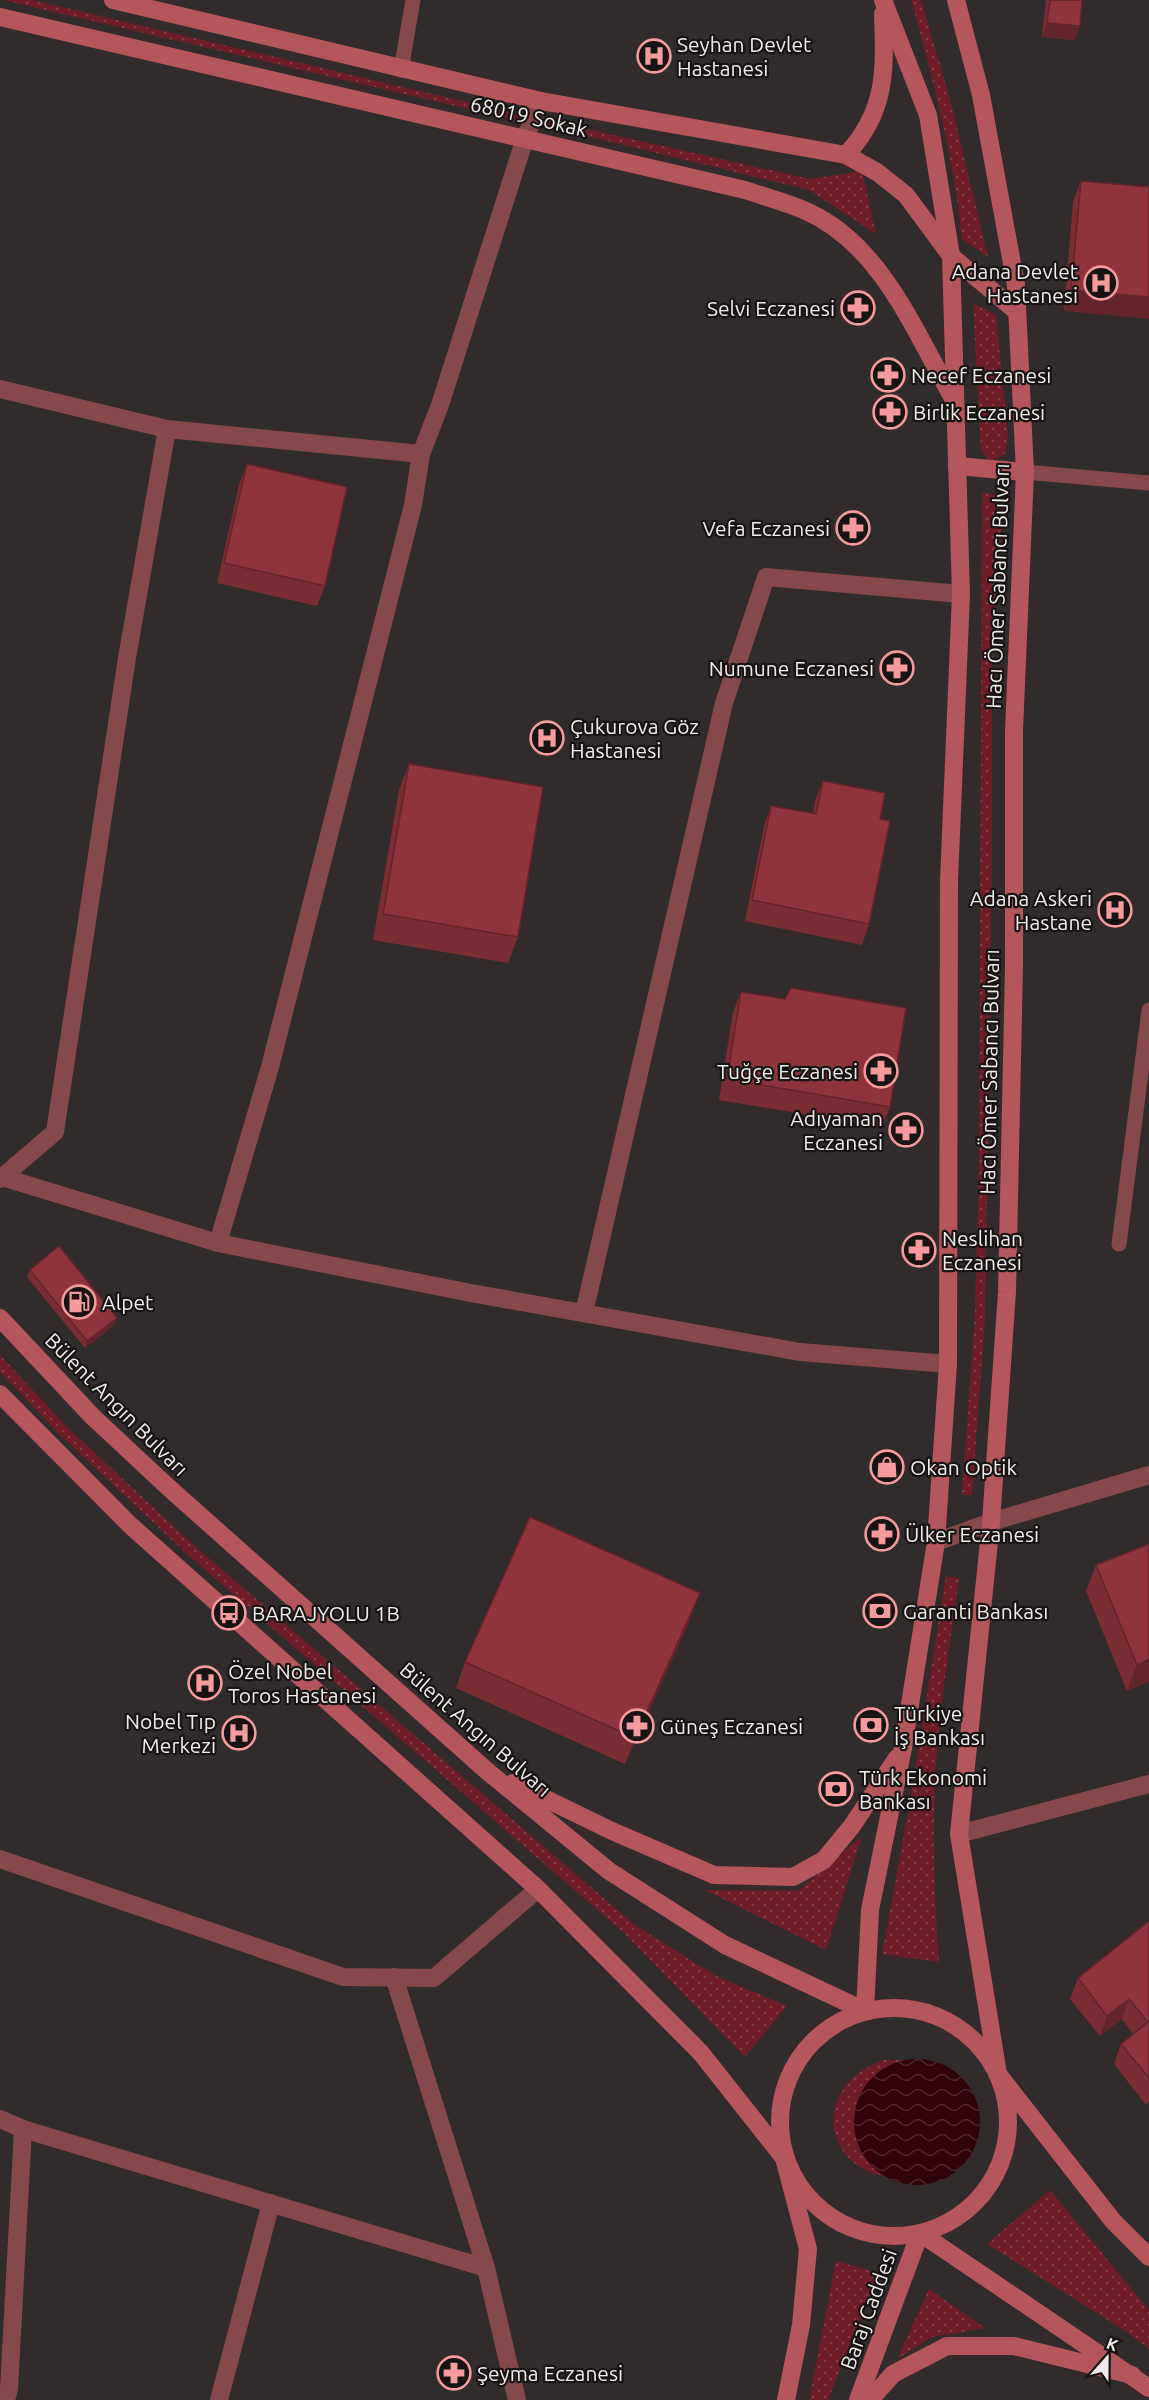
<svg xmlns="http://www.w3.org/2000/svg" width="1149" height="2400" viewBox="0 0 1149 2400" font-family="Ubuntu,sans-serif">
<defs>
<pattern id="grass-dots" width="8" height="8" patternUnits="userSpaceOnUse" patternTransform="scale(1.5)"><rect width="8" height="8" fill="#6e1c27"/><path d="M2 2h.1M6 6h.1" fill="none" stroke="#833d46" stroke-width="1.8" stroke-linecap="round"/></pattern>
<pattern id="water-waves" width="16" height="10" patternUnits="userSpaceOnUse" patternTransform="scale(1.5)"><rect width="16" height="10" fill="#300209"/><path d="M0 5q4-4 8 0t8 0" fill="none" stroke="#4e272d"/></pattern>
</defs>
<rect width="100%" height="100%" fill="#322b2b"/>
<g fill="url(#grass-dots)">
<polygon points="3,0 32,0 522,115 520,121"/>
<path d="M 911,0 L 921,0 L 950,99 L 988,257 L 962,239 C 954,157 933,79 911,0 Z"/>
<polygon points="538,118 810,179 862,171 876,234 809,190 537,124"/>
<polygon points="973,303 996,315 1008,437 1005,454 990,462 981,450"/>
<polygon points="982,492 1004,496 992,667 992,861 985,1318 972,1495 962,1495 975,1312 979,1162"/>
<polygon points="0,1355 67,1427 197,1548 635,1925 716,1976 787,2006 745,2057 624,1933 188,1555 60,1435 0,1372"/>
<path d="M 946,1576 L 959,1578 C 951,1640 940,1702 936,1764 C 932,1830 934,1896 939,1962 L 882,1954 L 909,1808 Z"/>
<polygon points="862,1836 826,1950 705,1890 798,1891"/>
<path d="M 884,2060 L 903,2060 L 921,2065 L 908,2177 C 824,2184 804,2087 884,2060 Z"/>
<polygon points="1050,2190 1149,2310 1149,2349 1124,2330 987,2244"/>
<polygon points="836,2261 878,2273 828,2400 809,2400"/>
<polygon points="929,2289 985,2328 932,2337 897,2359"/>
</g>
<circle fill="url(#water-waves)" cx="917" cy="2122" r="63"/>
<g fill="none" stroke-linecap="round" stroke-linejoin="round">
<g stroke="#85494b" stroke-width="15">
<polyline points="401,70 413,0"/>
<polyline points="1025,472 1149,483"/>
<polyline points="1119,1244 1149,1010"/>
</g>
<g stroke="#85494b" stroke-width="18">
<polyline points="0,389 167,429 421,454 440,405 525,138 541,101"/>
<polyline points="2,1177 218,1243 471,1293 800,1352 948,1364"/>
<polyline points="0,1179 55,1132 127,658 167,429"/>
<polyline points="218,1243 270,1067 413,505 421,454"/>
<polyline points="584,1313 724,703 766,577 961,594"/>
<polyline points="936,1542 991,1522 1149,1475"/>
<polyline points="959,1834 1149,1784"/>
<polyline points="0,1859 343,1977 434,1978 538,1889"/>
<polyline points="394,1977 486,2268 517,2400"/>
<polyline points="0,2119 23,2129 486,2268"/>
<polyline points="6,2400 9,2389 23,2129"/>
<polyline points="219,2400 271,2203"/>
</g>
<g stroke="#b5555c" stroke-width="18">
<polyline points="113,0 541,101 846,155 877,172 906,195 951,256 1017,312"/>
<polyline points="956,0 981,95 1016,285 1025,472 1014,731 1014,966 1007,1292 991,1522 959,1834 998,2074 1113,2221 1149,2257"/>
<path d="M 0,17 L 745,190 C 765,197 786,202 806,211 C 881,244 914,331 953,398"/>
<path d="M 846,155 C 887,111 885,70 883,14"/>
<polyline points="957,466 1025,472"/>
<polyline points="0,1318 93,1417 168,1487 487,1771 609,1871 725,1945 865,2011"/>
<polyline points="0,1394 130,1525 538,1889 701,2053 784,2158 808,2249 801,2325 786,2400"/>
<polyline points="513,1783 612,1831 714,1875 793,1877 824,1860 852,1826 897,1758"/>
<circle cx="894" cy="2122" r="114"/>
<polyline points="865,2011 870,1910 903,1748 936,1542 948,1364 949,881 961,594 951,256 928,115 883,0"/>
<polyline points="920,2233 1149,2388"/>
<polyline points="858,2400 920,2233"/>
<polyline points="870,2400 893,2374 947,2346 1014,2346 1132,2375"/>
</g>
</g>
<g fill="#7b2d34">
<polygon points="1046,0 1082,0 1075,40 1042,37"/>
<polygon points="1081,181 1149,187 1064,311 1073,202"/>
<polygon points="247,464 325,586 317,606 217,583 239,485"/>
<polygon points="409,764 518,937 508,963 373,940 399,790"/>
<polygon points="823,781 880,819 869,924 862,945 745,921 764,826 771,806 813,814 815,801"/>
<polygon points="741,992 890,1107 882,1127 719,1100 733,1012"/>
<polygon points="30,1270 117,1318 114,1325 85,1348 27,1277"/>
<polygon points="1149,1544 1149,1681 1127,1691 1086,1591 1096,1565"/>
<polygon points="690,1620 625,1764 456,1688 465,1662"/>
<polygon points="1149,1921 1149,2102 1146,2105 1114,2064 1121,2044 1133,2034 1122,2019 1100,2036 1070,1999 1078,1978"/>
</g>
<g fill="#64242b">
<polygon points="1047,23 1080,26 1075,40 1042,37"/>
<polygon points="1071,290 1149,297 1149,319 1064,311"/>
<polygon points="117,1318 114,1325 85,1348 87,1341"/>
<polygon points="700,1593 690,1620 625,1764 635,1738"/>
<polygon points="1149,1659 1149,1681 1127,1691 1137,1665"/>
<polygon points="1129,1999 1122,2019 1100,2036 1107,2016"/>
</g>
<g fill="#8f343d" stroke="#64242b" stroke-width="1.5">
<polygon points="1050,0 1082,0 1080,26 1047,23"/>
<polygon points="1081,181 1149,187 1149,297 1071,290"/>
<polygon points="247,464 347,487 325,586 224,563"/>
<polygon points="409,764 543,787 518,937 383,914"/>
<polygon points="823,781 885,793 880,819 890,821 869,924 752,900 771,806 816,814"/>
<polygon points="791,988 906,1008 890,1107 727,1079 741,992 785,999"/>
<polygon points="59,1246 117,1318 87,1341 30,1270"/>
<polygon points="530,1517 700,1593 635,1738 465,1662"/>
<polygon points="1149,1544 1149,1659 1137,1665 1096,1565"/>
<polygon points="1149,1921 1149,2078 1121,2044 1148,2022 1129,1999 1107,2016 1078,1978"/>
</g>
<defs>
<symbol id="hospital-ring" viewBox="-11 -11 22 22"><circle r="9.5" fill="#181414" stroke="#f59b9e" stroke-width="1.5"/><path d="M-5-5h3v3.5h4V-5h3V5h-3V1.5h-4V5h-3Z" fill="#f59b9e"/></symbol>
<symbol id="pharmacy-ring" viewBox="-11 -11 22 22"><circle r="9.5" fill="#181414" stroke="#f59b9e" stroke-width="1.5"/><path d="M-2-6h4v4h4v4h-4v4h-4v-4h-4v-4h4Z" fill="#f59b9e"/></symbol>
<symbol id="fuel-ring" viewBox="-11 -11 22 22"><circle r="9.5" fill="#181414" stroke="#f59b9e" stroke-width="1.5"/><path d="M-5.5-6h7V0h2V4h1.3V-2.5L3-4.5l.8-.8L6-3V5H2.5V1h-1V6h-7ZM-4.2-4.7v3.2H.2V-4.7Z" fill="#f59b9e"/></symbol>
<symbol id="shop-ring" viewBox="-11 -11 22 22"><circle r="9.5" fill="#181414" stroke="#f59b9e" stroke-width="1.5"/><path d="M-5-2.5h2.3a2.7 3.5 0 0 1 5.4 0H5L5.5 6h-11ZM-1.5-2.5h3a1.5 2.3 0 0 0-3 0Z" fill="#f59b9e"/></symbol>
<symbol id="bank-ring" viewBox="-11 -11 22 22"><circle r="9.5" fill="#181414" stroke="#f59b9e" stroke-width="1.5"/><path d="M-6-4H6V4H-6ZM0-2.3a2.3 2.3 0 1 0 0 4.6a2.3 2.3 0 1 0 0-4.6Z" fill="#f59b9e"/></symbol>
<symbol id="bus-ring" viewBox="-11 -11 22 22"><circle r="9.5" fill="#181414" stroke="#f59b9e" stroke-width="1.5"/><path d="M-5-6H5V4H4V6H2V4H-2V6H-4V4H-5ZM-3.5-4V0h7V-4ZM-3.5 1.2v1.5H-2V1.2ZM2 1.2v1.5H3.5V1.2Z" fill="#f59b9e"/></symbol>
</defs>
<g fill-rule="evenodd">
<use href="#hospital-ring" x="635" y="37" width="38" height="38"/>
<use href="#hospital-ring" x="1082" y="264" width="38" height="38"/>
<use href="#pharmacy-ring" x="839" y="289" width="38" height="38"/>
<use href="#pharmacy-ring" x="869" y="356" width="38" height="38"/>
<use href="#pharmacy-ring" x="871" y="393" width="38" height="38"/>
<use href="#pharmacy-ring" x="834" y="509" width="38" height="38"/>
<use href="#pharmacy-ring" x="878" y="649" width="38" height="38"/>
<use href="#hospital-ring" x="528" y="719" width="38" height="38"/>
<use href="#hospital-ring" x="1096" y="891" width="38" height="38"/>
<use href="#pharmacy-ring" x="862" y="1052" width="38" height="38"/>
<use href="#pharmacy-ring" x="887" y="1111" width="38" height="38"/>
<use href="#pharmacy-ring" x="900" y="1231" width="38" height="38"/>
<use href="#fuel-ring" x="60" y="1283" width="38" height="38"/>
<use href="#shop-ring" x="868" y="1448" width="38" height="38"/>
<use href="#pharmacy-ring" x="863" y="1515" width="38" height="38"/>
<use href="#bank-ring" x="861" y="1592" width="38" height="38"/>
<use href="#bus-ring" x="210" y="1594" width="38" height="38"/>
<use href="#hospital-ring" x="186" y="1664" width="38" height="38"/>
<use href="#bank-ring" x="852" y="1706" width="38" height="38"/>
<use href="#pharmacy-ring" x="618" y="1707" width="38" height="38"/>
<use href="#hospital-ring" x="220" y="1714" width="38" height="38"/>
<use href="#bank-ring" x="817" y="1770" width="38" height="38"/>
<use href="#pharmacy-ring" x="435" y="2354" width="38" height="38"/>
</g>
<g text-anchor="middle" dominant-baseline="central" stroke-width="4.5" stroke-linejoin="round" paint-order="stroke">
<g font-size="21" fill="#f1ecec" stroke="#181414" text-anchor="start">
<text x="677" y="44">Seyhan Devlet<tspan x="677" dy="24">Hastanesi</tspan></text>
<text x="1078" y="271" text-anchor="end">Adana Devlet<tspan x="1078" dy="24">Hastanesi</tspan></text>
<text x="835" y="308" text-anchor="end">Selvi Eczanesi</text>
<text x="911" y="375">Necef Eczanesi</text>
<text x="913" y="412">Birlik Eczanesi</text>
<text x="830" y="528" text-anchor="end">Vefa Eczanesi</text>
<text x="874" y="668" text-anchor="end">Numune Eczanesi</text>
<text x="570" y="726">Çukurova Göz<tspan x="570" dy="24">Hastanesi</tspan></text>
<text x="1092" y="898" text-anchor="end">Adana Askeri<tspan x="1092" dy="24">Hastane</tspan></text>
<text x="858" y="1071" text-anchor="end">Tuğçe Eczanesi</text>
<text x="883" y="1118" text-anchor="end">Adıyaman<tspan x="883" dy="24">Eczanesi</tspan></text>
<text x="942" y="1238">Neslihan<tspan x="942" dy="24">Eczanesi</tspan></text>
<text x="102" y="1302">Alpet</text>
<text x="910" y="1467">Okan Optik</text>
<text x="905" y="1534">Ülker Eczanesi</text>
<text x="903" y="1611">Garanti Bankası</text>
<text x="252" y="1613">BARAJYOLU 1B</text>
<text x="228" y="1671">Özel Nobel<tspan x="228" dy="24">Toros Hastanesi</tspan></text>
<text x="894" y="1713">Türkiye<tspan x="894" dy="24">İş Bankası</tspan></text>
<text x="216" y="1721" text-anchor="end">Nobel Tıp<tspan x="216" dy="24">Merkezi</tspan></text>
<text x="660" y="1726">Güneş Eczanesi</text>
<text x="859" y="1777">Türk Ekonomi<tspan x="859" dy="24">Bankası</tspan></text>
<text x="477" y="2373">Şeyma Eczanesi</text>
</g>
<g font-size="21" fill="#f1ecec" stroke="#181414">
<text transform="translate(529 116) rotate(13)">68019 Sokak</text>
<text transform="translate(997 586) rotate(-88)">Hacı Ömer Sabancı Bulvarı</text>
<text transform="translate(989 1072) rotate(-89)">Hacı Ömer Sabancı Bulvarı</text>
<text transform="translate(117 1404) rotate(45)">Bülent Angın Bulvarı</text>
<text transform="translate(476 1729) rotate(41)">Bülent Angın Bulvarı</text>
<text transform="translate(868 2309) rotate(-70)">Baraj Caddesi</text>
</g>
</g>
<g transform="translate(1107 2358) rotate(21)" stroke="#181414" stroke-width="4.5" paint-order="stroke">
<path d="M0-4.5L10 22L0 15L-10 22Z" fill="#f1ecec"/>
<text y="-9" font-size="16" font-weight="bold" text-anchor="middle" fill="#f1ecec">K</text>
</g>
</svg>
